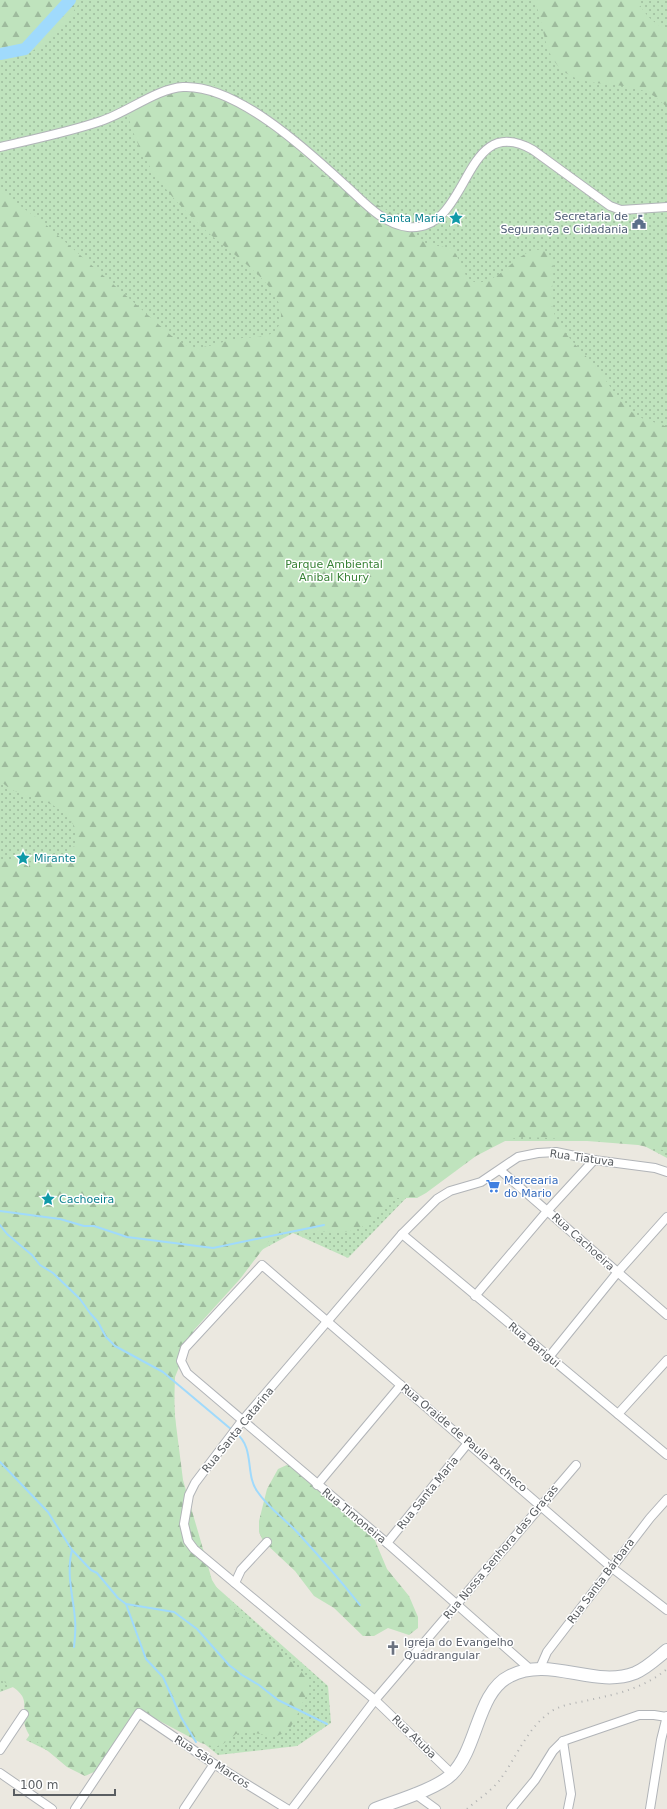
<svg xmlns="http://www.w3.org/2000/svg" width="667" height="1809" viewBox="0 0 667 1809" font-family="'DejaVu Sans',sans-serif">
<defs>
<pattern id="grass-dots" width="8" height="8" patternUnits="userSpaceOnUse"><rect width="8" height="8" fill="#bfe3bd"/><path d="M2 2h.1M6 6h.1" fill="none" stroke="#9ebb9d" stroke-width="1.8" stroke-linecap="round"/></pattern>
<pattern id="forest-firs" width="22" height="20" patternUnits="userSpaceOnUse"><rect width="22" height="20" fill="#bfe3bd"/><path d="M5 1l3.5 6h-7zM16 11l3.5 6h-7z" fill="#9ebb9d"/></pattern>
</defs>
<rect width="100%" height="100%" fill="#ebe8e0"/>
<polygon fill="url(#grass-dots)" points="0,0 667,0 667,1158 635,1141 480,1141 411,1193 348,1258 293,1233 254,1254 172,1348 178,1483 170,1546 328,1686 331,1723 297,1746 218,1755 190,1732 160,1683 83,1768 26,1740 49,1707 34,1679 0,1692"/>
<g fill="url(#forest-firs)">
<path d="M 0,0 L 81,0 C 69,19 52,41 32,51 C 22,56 11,59 0,62 Z"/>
<path d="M 534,0 L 637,0 C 644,14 653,23 667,30 L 667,107 C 662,103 657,97 650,94 C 623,78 581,92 558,66 C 542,47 544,21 534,0 Z"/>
<path d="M 183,85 L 213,85 L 238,96 L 282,134 L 320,173 L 338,185 L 373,202 L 412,225 L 417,235 L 426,244 L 450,248 L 456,254 L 465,274 L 471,281 C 496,290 515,251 537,250 C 540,249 544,251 546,251 C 561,271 547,288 553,310 C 560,333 584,352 599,371 C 610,385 620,405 636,415 C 645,421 657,422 667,427 L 667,1151 L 638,1145 L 549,1138 L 523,1137 L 509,1139 L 476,1156 L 426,1193 L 417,1198 L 396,1198 L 384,1205 L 372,1219 L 362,1227 L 347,1232 L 335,1232 L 287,1231 L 280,1233 L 269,1241 L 240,1279 L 194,1330 L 175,1377 L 174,1409 L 183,1480 L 212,1580 C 233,1616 271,1641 300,1670 L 307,1680 L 307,1693 L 294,1722 L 287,1732 L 274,1737 L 245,1731 L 236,1734 L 223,1744 L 215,1747 L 201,1743 L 154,1718 L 137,1718 L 99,1766 L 94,1772 L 85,1776 L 67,1767 L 30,1736 C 12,1709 43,1700 0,1680 L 0,859 C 22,860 60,872 74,846 C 78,839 77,832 74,826 C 57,793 19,803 0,780 L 0,191 L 45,224 L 166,331 C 174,338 183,346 194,347 C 208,349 222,341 235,339 C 245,337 256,338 265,336 C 283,332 284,313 277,299 C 266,278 242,261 224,246 C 188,216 150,179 134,134 C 131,126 126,114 131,105 C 139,92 169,87 183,85 Z"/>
<polygon points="289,1464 371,1531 387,1569 409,1596 418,1617 418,1628 409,1635 388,1628 374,1636 363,1636 334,1608 314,1596 295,1571 263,1541 259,1532 259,1521 267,1489 278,1469"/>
</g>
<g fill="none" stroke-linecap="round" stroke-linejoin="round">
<g stroke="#a0dafc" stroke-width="2">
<polyline points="0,1211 60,1219 84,1226 94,1226 127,1237 213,1248 324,1225"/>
<polyline points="0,1225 7,1234 32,1255 40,1265 53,1273 80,1299 90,1313 98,1322 106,1337 115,1346 163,1372 232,1430"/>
<path d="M 236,1433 C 255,1448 245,1474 257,1491 C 268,1508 284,1518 298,1533 C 319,1556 340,1580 360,1605"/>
<polyline points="0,1462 48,1512 72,1550 91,1570 97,1573 118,1598 126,1604 174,1612 197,1629 229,1665 242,1675 259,1685 278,1700 327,1724"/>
<path d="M 72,1550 C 66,1574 73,1595 75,1619 C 76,1628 75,1638 74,1647"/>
<polyline points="126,1604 146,1659 163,1677 181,1717 196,1742"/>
</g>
<polyline stroke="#a0dafc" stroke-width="12" points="0,54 25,49 70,0"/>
<defs>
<g id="minor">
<path d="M 0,147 C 34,139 69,132 101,121 C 126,113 158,88 183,87 C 236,84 308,151 345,185 C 363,201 382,224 408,227 C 472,233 461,109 533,150 L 610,206 L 621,210 L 667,207"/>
<polyline points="500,1170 667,1315"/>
<polyline points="402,1234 667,1455"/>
<polyline points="475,1296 548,1210 594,1160"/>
<polyline points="549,1357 617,1273 667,1217"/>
<polyline points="618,1414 667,1360"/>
<polyline points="317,1485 401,1385"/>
<polyline points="387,1543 468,1443"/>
<polyline points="235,1583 241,1570 267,1542"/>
<polyline points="540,1668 547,1652 650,1518 667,1499"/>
<polyline points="530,1669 387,1543 187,1373 181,1361 185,1348 262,1265 611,1567 667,1610"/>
<polyline points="563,1741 571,1794 568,1809"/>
<polyline points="0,1750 24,1714"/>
<polyline points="0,1773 52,1809"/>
<polyline points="452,1774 375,1700 194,1549 188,1541 184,1524 189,1495 195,1483 242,1421 402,1234 437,1199 450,1191 481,1182 518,1157 538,1153 556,1152 594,1160 655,1168 667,1172"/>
<polyline points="414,1793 436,1809"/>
<polyline points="75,1809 139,1713 214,1764 287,1809"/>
<polyline points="184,1809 214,1764"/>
<polyline points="292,1809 375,1700 576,1465"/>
<polyline points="511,1809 535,1780 553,1751 563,1741 639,1715 654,1715 667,1717"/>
<polyline points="650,1809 661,1740 667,1716"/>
</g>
<path id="secondary" d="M 375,1809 C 396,1801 437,1789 452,1774 C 478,1748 477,1692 510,1676 C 550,1655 594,1689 635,1673 C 647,1668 657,1658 667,1650"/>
</defs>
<use href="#minor" stroke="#b1b4b8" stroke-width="10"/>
<use href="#secondary" stroke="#b2b6bb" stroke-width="14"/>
<use href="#minor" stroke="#fff" stroke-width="8"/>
<use href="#secondary" stroke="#fff" stroke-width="12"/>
<path stroke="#b1b2b2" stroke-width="2" stroke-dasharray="1 5" stroke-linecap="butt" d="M 467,1809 C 477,1800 490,1792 499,1781 C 516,1759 527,1727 552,1711 C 563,1704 577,1703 589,1700 C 618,1694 644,1688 667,1669"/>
</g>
<defs>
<symbol id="sight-bare" viewBox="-9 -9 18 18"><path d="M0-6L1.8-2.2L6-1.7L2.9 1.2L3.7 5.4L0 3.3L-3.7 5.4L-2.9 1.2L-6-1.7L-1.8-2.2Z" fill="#0f9aa8" stroke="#fff" stroke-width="2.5" paint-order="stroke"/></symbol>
<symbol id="civic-bare" viewBox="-9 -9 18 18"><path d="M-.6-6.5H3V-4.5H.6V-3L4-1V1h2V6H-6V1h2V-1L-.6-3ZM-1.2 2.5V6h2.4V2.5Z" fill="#5c6f8a" stroke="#fff" stroke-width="2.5" paint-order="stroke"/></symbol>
<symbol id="supermarket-bare" viewBox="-9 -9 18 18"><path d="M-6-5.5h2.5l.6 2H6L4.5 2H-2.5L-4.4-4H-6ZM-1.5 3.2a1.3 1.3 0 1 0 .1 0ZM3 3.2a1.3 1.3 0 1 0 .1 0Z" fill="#3f7fe0" stroke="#fff" stroke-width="2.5" paint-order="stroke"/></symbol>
<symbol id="church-bare" viewBox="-9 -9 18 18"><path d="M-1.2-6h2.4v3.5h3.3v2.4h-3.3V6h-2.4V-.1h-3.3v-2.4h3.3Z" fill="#6b7280" stroke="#fff" stroke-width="2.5" paint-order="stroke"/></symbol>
</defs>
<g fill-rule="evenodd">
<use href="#sight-bare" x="446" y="208" width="20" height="20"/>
<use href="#civic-bare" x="629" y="212" width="20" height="20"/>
<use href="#sight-bare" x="13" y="848" width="20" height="20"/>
<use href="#supermarket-bare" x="483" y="1176" width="20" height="20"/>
<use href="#sight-bare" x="38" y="1189" width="20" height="20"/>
<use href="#church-bare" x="383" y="1638" width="20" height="20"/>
</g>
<g text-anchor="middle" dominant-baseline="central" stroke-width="3" stroke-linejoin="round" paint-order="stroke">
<g font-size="11" fill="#4e5e75" stroke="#fff" text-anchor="end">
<text x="628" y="216">Secretaria de<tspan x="628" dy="13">Segurança e Cidadania</tspan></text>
</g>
<g font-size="11" fill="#0d838f" stroke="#fff" text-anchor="start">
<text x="445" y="218" text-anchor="end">Santa Maria</text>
<text x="34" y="858">Mirante</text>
<text x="59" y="1199">Cachoeira</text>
</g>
<g font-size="11" fill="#398237" stroke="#fff">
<text x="334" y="564">Parque Ambiental<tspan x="334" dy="13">Anibal Khury</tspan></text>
</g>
<g font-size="11" fill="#595d61" stroke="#fff">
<text transform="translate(582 1158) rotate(8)">Rua Tiatuva</text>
<text transform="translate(583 1242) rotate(42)">Rua Cachoeira</text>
<text transform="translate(534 1345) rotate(40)">Rua Barigui</text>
<text transform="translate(238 1430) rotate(-51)">Rua Santa Catarina</text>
<text transform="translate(464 1438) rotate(40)">Rua Oraide de Paula Pacheco</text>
<text transform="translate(428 1493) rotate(-51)">Rua Santa Maria</text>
<text transform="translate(354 1516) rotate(40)">Rua Timoneira</text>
<text transform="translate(501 1552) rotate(-50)">Rua Nossa Senhora das Graças</text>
<text transform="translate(601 1581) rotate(-53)">Rua Santa Bárbara</text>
<text transform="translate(414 1737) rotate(44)">Rua Atuba</text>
<text transform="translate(212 1762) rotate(33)">Rua São Marcos</text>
</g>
<g font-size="11" fill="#366cbe" stroke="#fff" text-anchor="start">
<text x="504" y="1180">Mercearia<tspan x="504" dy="13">do Mario</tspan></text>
</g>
<g font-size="11" fill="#5b616d" stroke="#fff" text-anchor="start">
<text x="404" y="1642">Igreja do Evangelho<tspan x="404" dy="13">Quadrangular</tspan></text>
</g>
</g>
<path d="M14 1789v6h101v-6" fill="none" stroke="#595d61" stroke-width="2"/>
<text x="20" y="1789" font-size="12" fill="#595d61" stroke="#ffffff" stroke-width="3" paint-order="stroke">100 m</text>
</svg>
